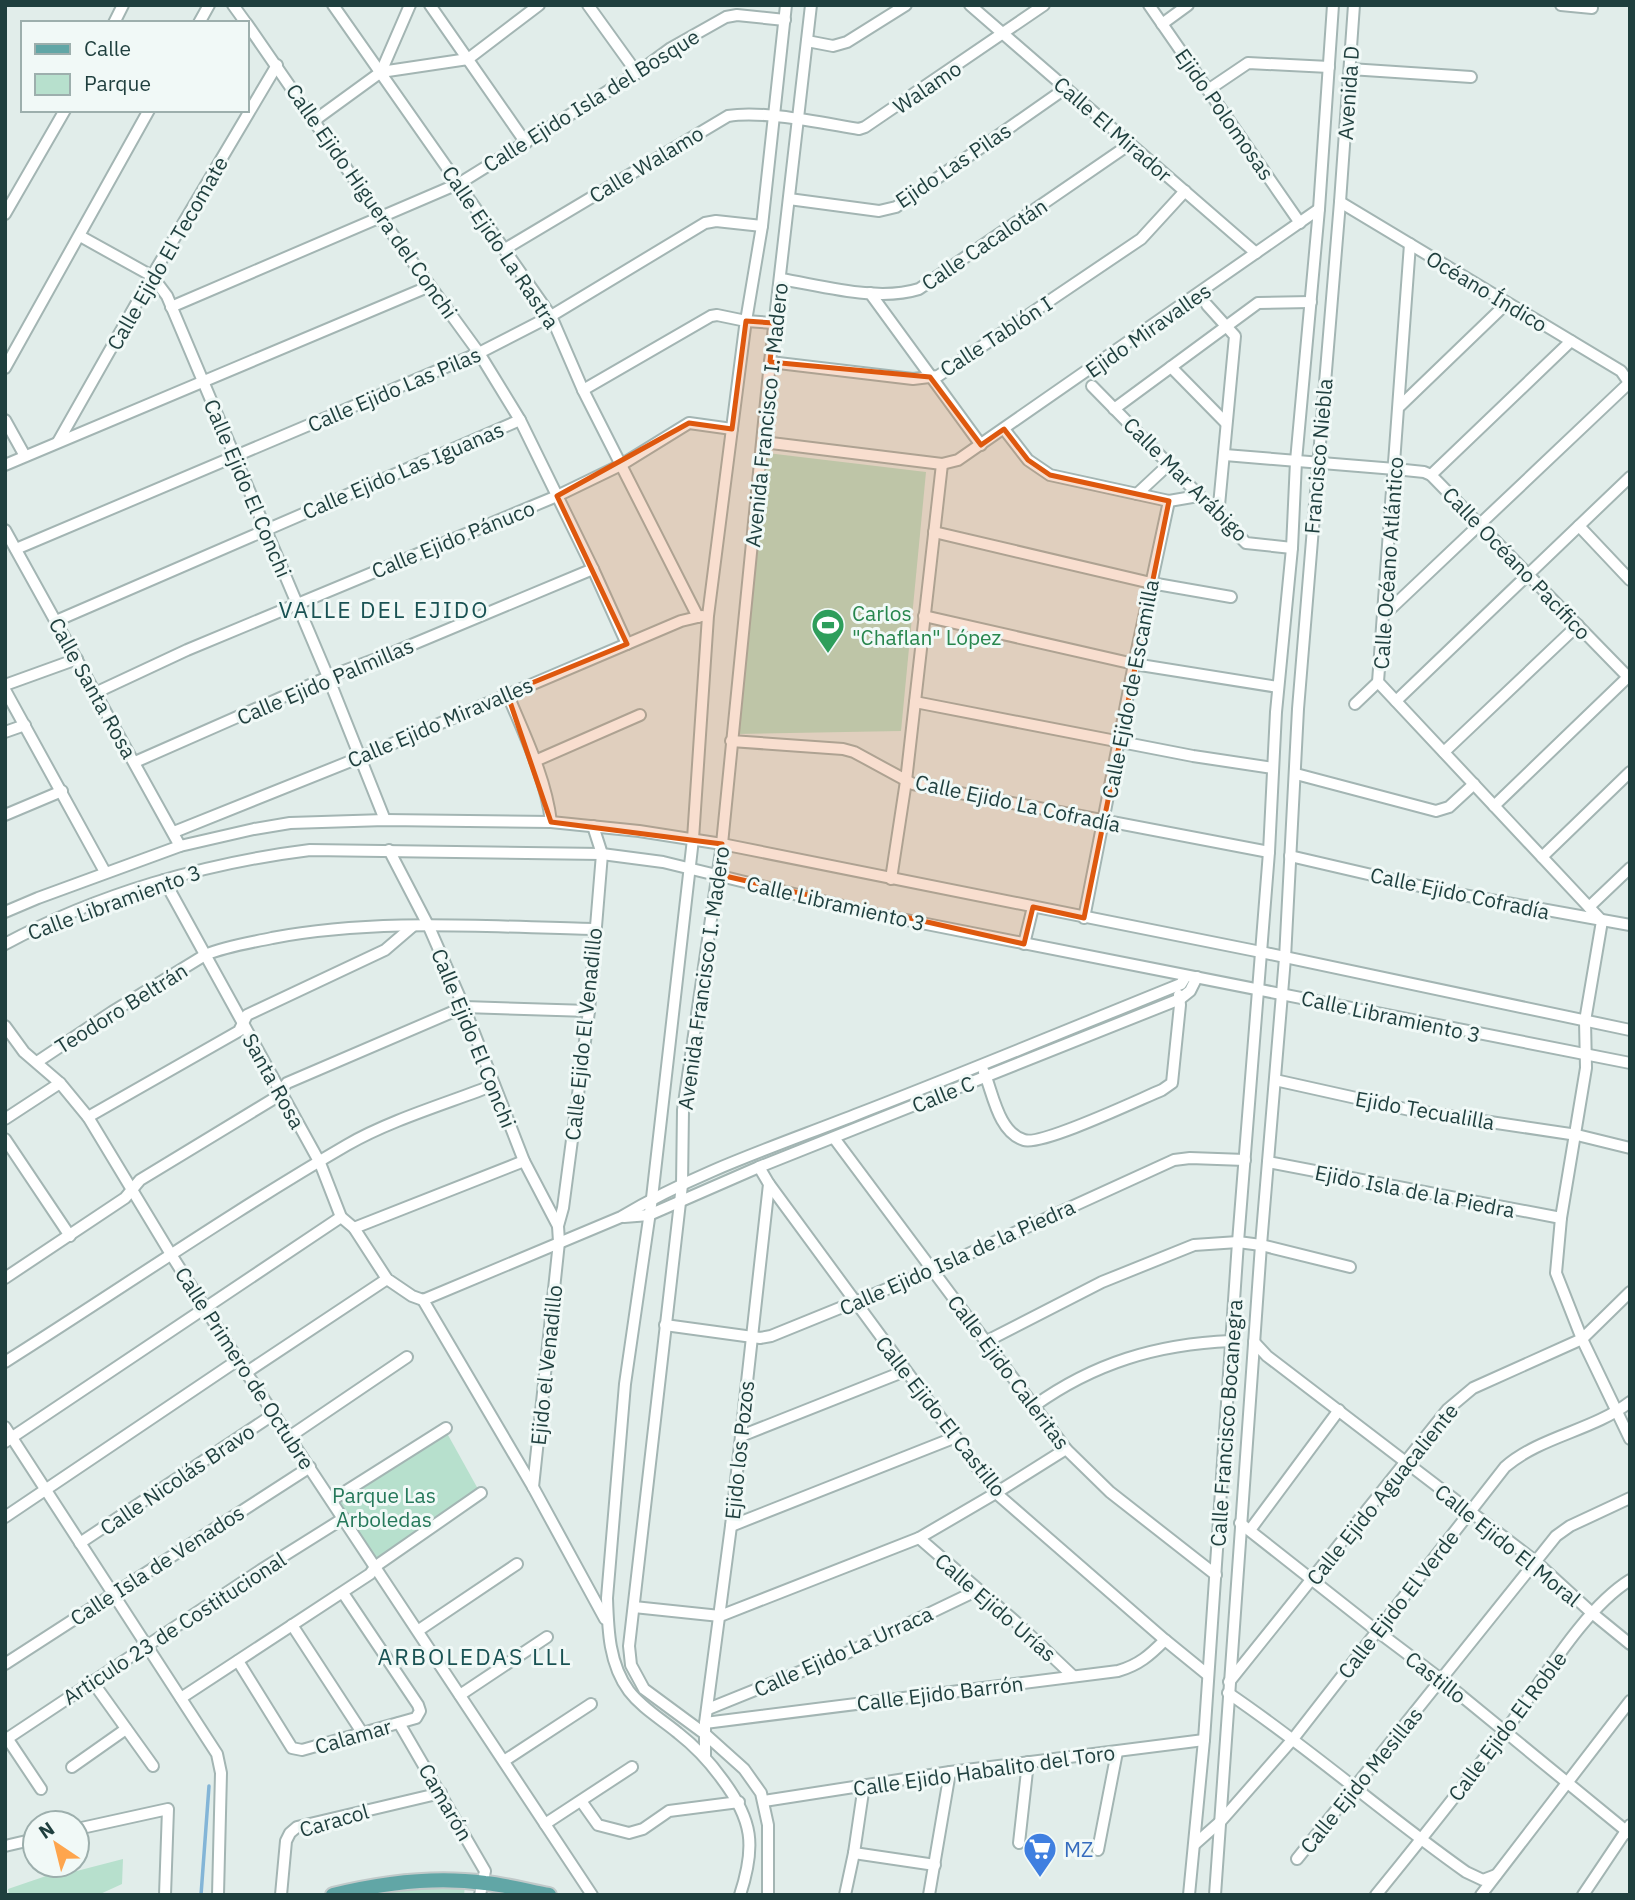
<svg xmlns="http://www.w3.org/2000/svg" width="1635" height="1900" viewBox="0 0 1635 1900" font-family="'IBM Plex Sans',sans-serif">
<rect width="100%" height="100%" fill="#e1edea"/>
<g fill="#b7e0cd">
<polygon points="767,453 926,472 901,731 736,734"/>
<polygon points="443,1426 478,1489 372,1562 329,1495"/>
<polygon points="123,1859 122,1884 98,1895 9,1895 8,1889 46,1876 42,1865 67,1865 69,1873"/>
<polygon points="465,1886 464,1895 354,1895 383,1888"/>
</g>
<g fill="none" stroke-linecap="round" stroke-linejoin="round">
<polyline stroke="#83b5d7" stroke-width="3.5" points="201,1895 209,1786"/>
<defs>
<g id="minor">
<polyline points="233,5 246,23"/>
<polyline points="333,5 551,316 583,390 698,617"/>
<polyline points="430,5 526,143"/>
<polyline points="588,5 637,73"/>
<polyline points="970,5 1256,253"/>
<polyline points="1149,5 1300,223"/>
<polyline points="1561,5 1592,8"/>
<polyline points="114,23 123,5"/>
<polyline points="199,23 209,5"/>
<polyline points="247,24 380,217 479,353 520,420 593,569 627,644"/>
<polyline points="1162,24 1188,5"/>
<polyline points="807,41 833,46 847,42 906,5"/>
<polyline points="1350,69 1471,77"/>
<polyline points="381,72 410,5"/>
<polyline points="1208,90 1248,63 1329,67"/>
<polyline points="315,120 381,72 468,59 539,5"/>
<polyline points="789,199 879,211 896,207 1066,88"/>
<polyline points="1340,202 1621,371 1630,384"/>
<polyline points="5,214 65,110"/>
<polyline points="80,236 152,276 167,296 328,677 385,820"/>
<polyline points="1410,244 1378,682 1602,921 1585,1021 1586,1068 1561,1218 1556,1273 1582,1339 1630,1439"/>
<path d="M 505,249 L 728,116 C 763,110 822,123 859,129 L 865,127 L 1044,5"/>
<path d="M 781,279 C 823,286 878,302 919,289 L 1130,144"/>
<polyline points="870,293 981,445"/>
<polyline points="1207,305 1235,336 1218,516"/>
<polyline points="171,307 460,183 637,73 671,48 726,17 737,15 785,20"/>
<polyline points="770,362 913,379 938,376 1141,239 1185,191"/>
<polyline points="1171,367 1226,423"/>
<polyline points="5,368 149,110"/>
<polyline points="1092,386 1246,543 1292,548"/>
<polyline points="583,390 711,316 717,315 746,321 774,323"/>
<polyline points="1400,406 1507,303"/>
<polyline points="1114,409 1258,303 1311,302"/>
<polyline points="5,420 25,456"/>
<polyline points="1004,429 1028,460 1050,475 1169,501 1198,496"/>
<polyline points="58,442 152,276 277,65"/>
<polyline points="763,442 942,464 958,460 1319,209"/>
<polyline points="1225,455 1395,469 1424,472 1431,475 1630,679"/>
<polyline points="5,465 430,286"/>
<polyline points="1431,475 1571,341"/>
<polyline points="1137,494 1168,465"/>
<polyline points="1579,526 1630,580"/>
<polyline points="5,530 180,846"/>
<polyline points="934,532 1151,583 1231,597"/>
<polyline points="16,549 479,353 551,316 705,223 716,221 762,226"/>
<polyline points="1384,615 1629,383"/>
<polyline points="924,616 1134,664 1278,687"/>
<polyline points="56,621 520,420"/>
<polyline points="5,685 77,659"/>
<polyline points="5,690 105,872"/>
<polyline points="95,693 187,650 557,496 621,465 689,423 732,429"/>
<path d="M 507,693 C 524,734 546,778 551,822"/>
<polyline points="1396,701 1630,477"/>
<polyline points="915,702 1193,756 1273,768"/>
<polyline points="1355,704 1378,682"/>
<polyline points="5,732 25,725"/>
<polyline points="731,741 843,749 854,752 913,784 1269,852"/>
<polyline points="1444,752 1578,625"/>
<polyline points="535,761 640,715"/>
<polyline points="135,762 328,677 392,653 593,569"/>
<polyline points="1296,774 1436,811 1449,807 1474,784"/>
<polyline points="1494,806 1630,675"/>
<polyline points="5,815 62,791"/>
<polyline points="174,832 361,757 681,621 702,616"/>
<polyline points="389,850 429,927 464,1007 524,1161 558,1226"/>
<polyline points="1290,856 1441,891 1630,925"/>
<polyline points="1542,857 1630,772"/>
<polyline points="891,879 906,781 942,464"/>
<path d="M 164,880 L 320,1163 L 341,1217 L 354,1228 L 387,1279 L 412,1296 L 423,1300 L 621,1217 C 694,1173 776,1146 855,1115 C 964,1073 1072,1028 1181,984 L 1186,976"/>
<polyline points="1589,907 1630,868"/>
<polyline points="5,912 38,898 180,846 254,829 290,823 385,820 551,822 639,831 722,844 1261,952 1630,1030"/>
<polyline points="1084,918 1134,664 1169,501"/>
<path d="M 5,944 C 98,894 205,863 310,850 L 602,854 L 663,862 L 876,914 L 1630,1063"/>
<polyline points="1024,944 1033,907"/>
<polyline points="5,1026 24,1052 60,1083 88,1117 172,1256 238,1360 592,1895"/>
<path d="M 37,1062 L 112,1012 L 205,955 C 226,946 249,943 272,938 C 378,918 487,927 594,929"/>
<path d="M 984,1072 C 993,1093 998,1132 1024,1140 C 1042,1146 1140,1099 1162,1090 L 1172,1083 L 1180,1005 L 1179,995"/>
<polyline points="1275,1080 1410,1110 1577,1135 1630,1148"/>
<polyline points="88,1117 239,1031 247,1015 385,950 413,926"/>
<polyline points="5,1119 60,1083"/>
<polyline points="834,1138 1066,1449 1110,1492 1216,1575"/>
<polyline points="5,1139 70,1236"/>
<polyline points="1268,1162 1561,1218"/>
<polyline points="769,1184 996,1493 1165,1640 1208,1675"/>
<polyline points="624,1217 649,1215 759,1167 1180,999 1190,991 1197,977"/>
<polyline points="354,1228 524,1161"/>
<polyline points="5,1278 125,1198 140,1180 275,1098 287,1083 464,1007 589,1011"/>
<polyline points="423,1300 533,1487 605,1619"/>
<polyline points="665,1325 760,1338 771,1336 931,1271 1174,1160 1190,1158 1245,1160"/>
<polyline points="987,1341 1102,1282 1194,1245 1238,1242 1261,1245 1350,1267"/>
<polyline points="1254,1342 1267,1356 1535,1561 1592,1613 1630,1644"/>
<path d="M 5,1362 C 119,1290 230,1213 347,1145 C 390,1120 448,1103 494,1085"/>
<polyline points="247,1372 387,1279"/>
<path d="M 1034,1406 C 1094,1363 1157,1344 1231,1341"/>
<polyline points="5,1427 217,1754 221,1773 218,1895"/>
<polyline points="741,1436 905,1371"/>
<polyline points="289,1437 407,1357"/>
<polyline points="5,1442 341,1217"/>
<polyline points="533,1487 559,1242 558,1226 563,1208 589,1011 602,854 593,826"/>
<polyline points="332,1500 446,1428"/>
<polyline points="5,1517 238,1360"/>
<polyline points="1240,1523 1377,1631 1442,1680 1630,1834"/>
<polyline points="731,1526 956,1437"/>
<polyline points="1250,1530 1339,1410"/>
<polyline points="919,1538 1017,1623 1073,1676"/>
<polyline points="80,1543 274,1414"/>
<polyline points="634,1607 720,1616 919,1538 996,1493 1066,1449"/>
<polyline points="292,1625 363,1734"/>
<polyline points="419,1630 517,1564"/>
<polyline points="238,1661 292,1748 302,1750 416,1718 420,1711 418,1705 343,1593"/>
<polyline points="5,1664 310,1467"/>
<polyline points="92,1681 153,1766"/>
<polyline points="1229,1682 1448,1409 1473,1388 1582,1339 1630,1292"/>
<path d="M 1228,1693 C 1311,1749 1385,1815 1466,1872 L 1483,1880 L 1496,1875"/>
<polyline points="460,1695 547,1637"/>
<polyline points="181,1698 370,1574 376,1566 481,1493"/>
<polyline points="708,1709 849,1652 978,1590"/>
<polyline points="399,1723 485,1871 480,1895"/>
<path d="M 705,1723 L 1118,1671 C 1139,1665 1150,1655 1165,1640"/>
<polyline points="7,1738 41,1789"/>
<polyline points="5,1740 261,1570 344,1518"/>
<polyline points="705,1756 705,1723 731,1526 769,1184 759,1167"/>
<polyline points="504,1761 591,1704"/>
<polyline points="72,1767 126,1729"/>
<polyline points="581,1801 598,1825 629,1833 643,1829 669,1811 739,1802"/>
<polyline points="764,1801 950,1772 1204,1740"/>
<polyline points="545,1824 632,1767"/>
<polyline points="77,1829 168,1809 165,1895"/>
<polyline points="1019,1843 1028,1762"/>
<path d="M 1195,1844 L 1221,1821 L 1293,1739 L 1505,1467 C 1541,1436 1592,1431 1630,1402"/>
<polyline points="5,1846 35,1839"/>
<polyline points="1098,1850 1117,1752"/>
<polyline points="854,1853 935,1865"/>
<polyline points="1297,1859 1556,1536 1570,1526 1630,1498"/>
<polyline points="281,1895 286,1841 290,1833 297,1827 441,1793"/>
<path d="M 740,1895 C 756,1846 753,1820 722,1779 C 709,1761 696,1747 678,1733 C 661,1719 642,1708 629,1691 C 609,1664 608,1630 607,1598 L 625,1384 L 652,1198 L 693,839 L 708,616 L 745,327 L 762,226 L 786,5"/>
<polyline points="768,1895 768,1825 761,1793 744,1769 705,1734 644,1689 631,1665 629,1646 682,1185 683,1110 722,844 770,362 811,5"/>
<polyline points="845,1895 854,1853 864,1785"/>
<polyline points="929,1895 950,1772"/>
<polyline points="1189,1895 1204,1740 1238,1242 1269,852 1276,712 1292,548 1296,461 1319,209 1333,5"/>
<polyline points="1215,1895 1261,1245 1285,958 1298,709 1340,202 1354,5"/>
<path d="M 1376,1895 C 1420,1841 1463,1787 1505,1731 C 1540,1685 1582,1610 1630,1580"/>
<polyline points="1481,1895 1630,1701"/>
<polyline points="1583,1895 1630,1825"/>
</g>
<path id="major" d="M 333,1895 C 382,1883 435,1876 485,1883 C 506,1885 528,1891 549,1895"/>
</defs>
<use href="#minor" stroke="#a3b5b3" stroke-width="14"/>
<use href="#major" stroke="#c0c9c9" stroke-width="18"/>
<use href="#minor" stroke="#fff" stroke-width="10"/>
<use href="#major" stroke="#61a6a6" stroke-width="14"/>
</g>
<path fill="#de580e" fill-opacity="0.2" stroke="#de580e" stroke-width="5" stroke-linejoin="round" d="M 746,321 L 774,323 L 770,362 L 930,377 L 981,445 L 1004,429 L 1028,460 L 1050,475 L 1169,501 L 1084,918 L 1033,907 L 1024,944 L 716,874 L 722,844 L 551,822 L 507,693 L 627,644 L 557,496 L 689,423 L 732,429 Z"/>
<defs>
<symbol id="stadium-pin" viewBox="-11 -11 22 30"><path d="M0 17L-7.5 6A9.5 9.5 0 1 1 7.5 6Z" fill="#2e9e5b" stroke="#f1f9f7"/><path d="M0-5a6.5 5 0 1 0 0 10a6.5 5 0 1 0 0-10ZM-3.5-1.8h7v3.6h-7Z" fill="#fff"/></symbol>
<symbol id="supermarket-pin" viewBox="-11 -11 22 30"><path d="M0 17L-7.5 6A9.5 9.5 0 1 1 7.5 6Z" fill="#3f7fe0" stroke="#f1f9f7"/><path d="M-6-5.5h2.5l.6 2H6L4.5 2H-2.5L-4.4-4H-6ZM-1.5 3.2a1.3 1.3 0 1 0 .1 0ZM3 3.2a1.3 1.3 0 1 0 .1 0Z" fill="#fff"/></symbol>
</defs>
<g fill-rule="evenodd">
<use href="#stadium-pin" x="809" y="606" width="38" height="52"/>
<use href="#supermarket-pin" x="1021" y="1830" width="38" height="52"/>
</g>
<g text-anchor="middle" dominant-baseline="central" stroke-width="6" stroke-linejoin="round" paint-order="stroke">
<g font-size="21" fill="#1f3f3e" stroke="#f1f9f7">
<text transform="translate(927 87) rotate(-34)">Walamo</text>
<text transform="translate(1348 93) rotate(-86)">Avenida D</text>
<text transform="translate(591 100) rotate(-32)">Calle Ejido Isla del Bosque</text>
<text transform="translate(1225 114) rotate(55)">Ejido Polomosas</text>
<text transform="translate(1113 129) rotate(41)">Calle El Mirador</text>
<text transform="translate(646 164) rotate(-31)">Calle Walamo</text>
<text transform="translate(953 165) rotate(-34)">Ejido Las Pilas</text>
<text transform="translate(372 201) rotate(55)">Calle Ejido Higuera del Conchi</text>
<text transform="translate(984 244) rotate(-34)">Calle Cacalotán</text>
<text transform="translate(501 247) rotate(56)">Calle Ejido La Rastra</text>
<text transform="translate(167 253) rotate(-60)">Calle Ejido El Tecomate</text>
<text transform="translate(1487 291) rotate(31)">Océano Índico</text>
<text transform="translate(1148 330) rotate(-35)">Ejido Miravalles</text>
<text transform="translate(996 336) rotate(-33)">Calle Tablón I</text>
<text transform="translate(394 389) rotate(-23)">Calle Ejido Las Pilas</text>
<text transform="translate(766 415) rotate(-84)">Avenida Francisco I. Madero</text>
<text transform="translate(1318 456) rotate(-85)">Francisco Niebla</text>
<text transform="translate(403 470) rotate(-23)">Calle Ejido Las Iguanas</text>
<text transform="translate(1186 479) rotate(45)">Calle Mar Arábigo</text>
<text transform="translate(248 488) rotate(67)">Calle Ejido El Conchi</text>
<text transform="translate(453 539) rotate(-22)">Calle Ejido Pánuco</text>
<text transform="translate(1388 563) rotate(-86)">Calle Océano Atlántico</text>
<text transform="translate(1517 563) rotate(46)">Calle Océano Pacífico</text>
<text transform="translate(325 681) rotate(-23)">Calle Ejido Palmillas</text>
<text transform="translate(93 688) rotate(61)">Calle Santa Rosa</text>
<text transform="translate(1130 689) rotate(-79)">Calle Ejido de Escamilla</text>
<text transform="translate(440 722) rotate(-23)">Calle Ejido Miravalles</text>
<text transform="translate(1018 803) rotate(12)">Calle Ejido La Cofradía</text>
<text transform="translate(1460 893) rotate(12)">Calle Ejido Cofradía</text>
<text transform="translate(114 902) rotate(-20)">Calle Libramiento 3</text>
<text transform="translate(836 903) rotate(13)">Calle Libramiento 3</text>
<text transform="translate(703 978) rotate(-82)">Avenida Francisco I. Madero</text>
<text transform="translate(121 1008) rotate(-32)">Teodoro Beltrán</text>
<text transform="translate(1391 1016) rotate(12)">Calle Libramiento 3</text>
<text transform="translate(583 1034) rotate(-84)">Calle Ejido El Venadillo</text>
<text transform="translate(474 1038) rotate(68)">Calle Ejido El Conchi</text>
<text transform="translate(274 1081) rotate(61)">Santa Rosa</text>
<text transform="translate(943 1094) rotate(-22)">Calle C</text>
<text transform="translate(1425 1110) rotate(10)">Ejido Tecualilla</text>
<text transform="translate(1415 1191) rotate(11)">Ejido Isla de la Piedra</text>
<text transform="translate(957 1257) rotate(-24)">Calle Ejido Isla de la Piedra</text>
<text transform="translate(546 1365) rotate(-84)">Ejido el Venadillo</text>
<text transform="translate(245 1368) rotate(57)">Calle Primero de Octubre</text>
<text transform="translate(1009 1372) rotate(53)">Calle Ejido Caleritas</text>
<text transform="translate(941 1416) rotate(52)">Calle Ejido El Castillo</text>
<text transform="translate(1226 1423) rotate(-86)">Calle Francisco Bocanegra</text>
<text transform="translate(739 1450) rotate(-84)">Ejido los Pozos</text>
<text transform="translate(177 1479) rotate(-34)">Calle Nicolás Bravo</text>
<text transform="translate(1382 1494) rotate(-51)">Calle Ejido Aguacaliente</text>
<text transform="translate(1508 1545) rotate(39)">Calle Ejido El Moral</text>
<text transform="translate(157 1565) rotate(-33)">Calle Isla de Venados</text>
<text transform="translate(1398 1604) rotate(-52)">Calle Ejido El Verde</text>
<text transform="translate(996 1607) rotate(41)">Calle Ejido Urías</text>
<text transform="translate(174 1628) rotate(-33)">Articulo 23 de Costitucional</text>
<text transform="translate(843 1651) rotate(-24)">Calle Ejido La Urraca</text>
<text transform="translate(1436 1677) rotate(38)">Castillo</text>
<text transform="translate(940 1693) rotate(-7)">Calle Ejido Barrón</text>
<text transform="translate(1507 1726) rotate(-53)">Calle Ejido El Roble</text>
<text transform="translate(353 1736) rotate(-16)">Calamar</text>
<text transform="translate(984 1770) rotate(-8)">Calle Ejido Habalito del Toro</text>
<text transform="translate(1361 1780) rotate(-51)">Calle Ejido Mesillas</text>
<text transform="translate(446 1802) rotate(60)">Camarón</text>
<text transform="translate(334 1820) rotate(-16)">Caracol</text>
</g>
<g font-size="21" fill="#27864d" stroke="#f1f9f7" text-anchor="start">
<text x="852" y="613">Carlos<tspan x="852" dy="24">"Chaflan" López</tspan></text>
</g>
<g font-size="21" fill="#26795b" stroke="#f1f9f7">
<text x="384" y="1495">Parque Las<tspan x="384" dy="24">Arboledas</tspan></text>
</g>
<g font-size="21" fill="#366cbe" stroke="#f1f9f7" text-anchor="start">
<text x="1064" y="1849">MZ</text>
</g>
<g font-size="23" letter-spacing="2" fill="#195253" stroke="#f1f9f7">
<text x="384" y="609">VALLE DEL EJIDO</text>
<text x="475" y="1656">ARBOLEDAS LLL</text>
</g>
</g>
<rect width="1635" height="1900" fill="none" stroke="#1f3f3e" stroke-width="14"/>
<rect x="21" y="21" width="228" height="91" fill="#f1f9f7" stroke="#9dafad" stroke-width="2"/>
<rect x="35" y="44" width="35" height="10" fill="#61a6a6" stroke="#9dafad" stroke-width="2"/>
<text x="84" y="56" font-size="21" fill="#1f3f3e">Calle</text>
<rect x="35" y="74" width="35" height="21" fill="#b7e0cd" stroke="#9dafad" stroke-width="2"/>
<text x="84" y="91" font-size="21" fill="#1f3f3e">Parque</text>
<g transform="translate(56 1844) rotate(325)"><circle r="33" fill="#f1f9f7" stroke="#9dafad" stroke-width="2"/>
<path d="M0-5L12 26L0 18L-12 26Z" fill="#fea54d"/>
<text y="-10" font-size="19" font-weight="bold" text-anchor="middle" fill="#1f3f3e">N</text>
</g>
</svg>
